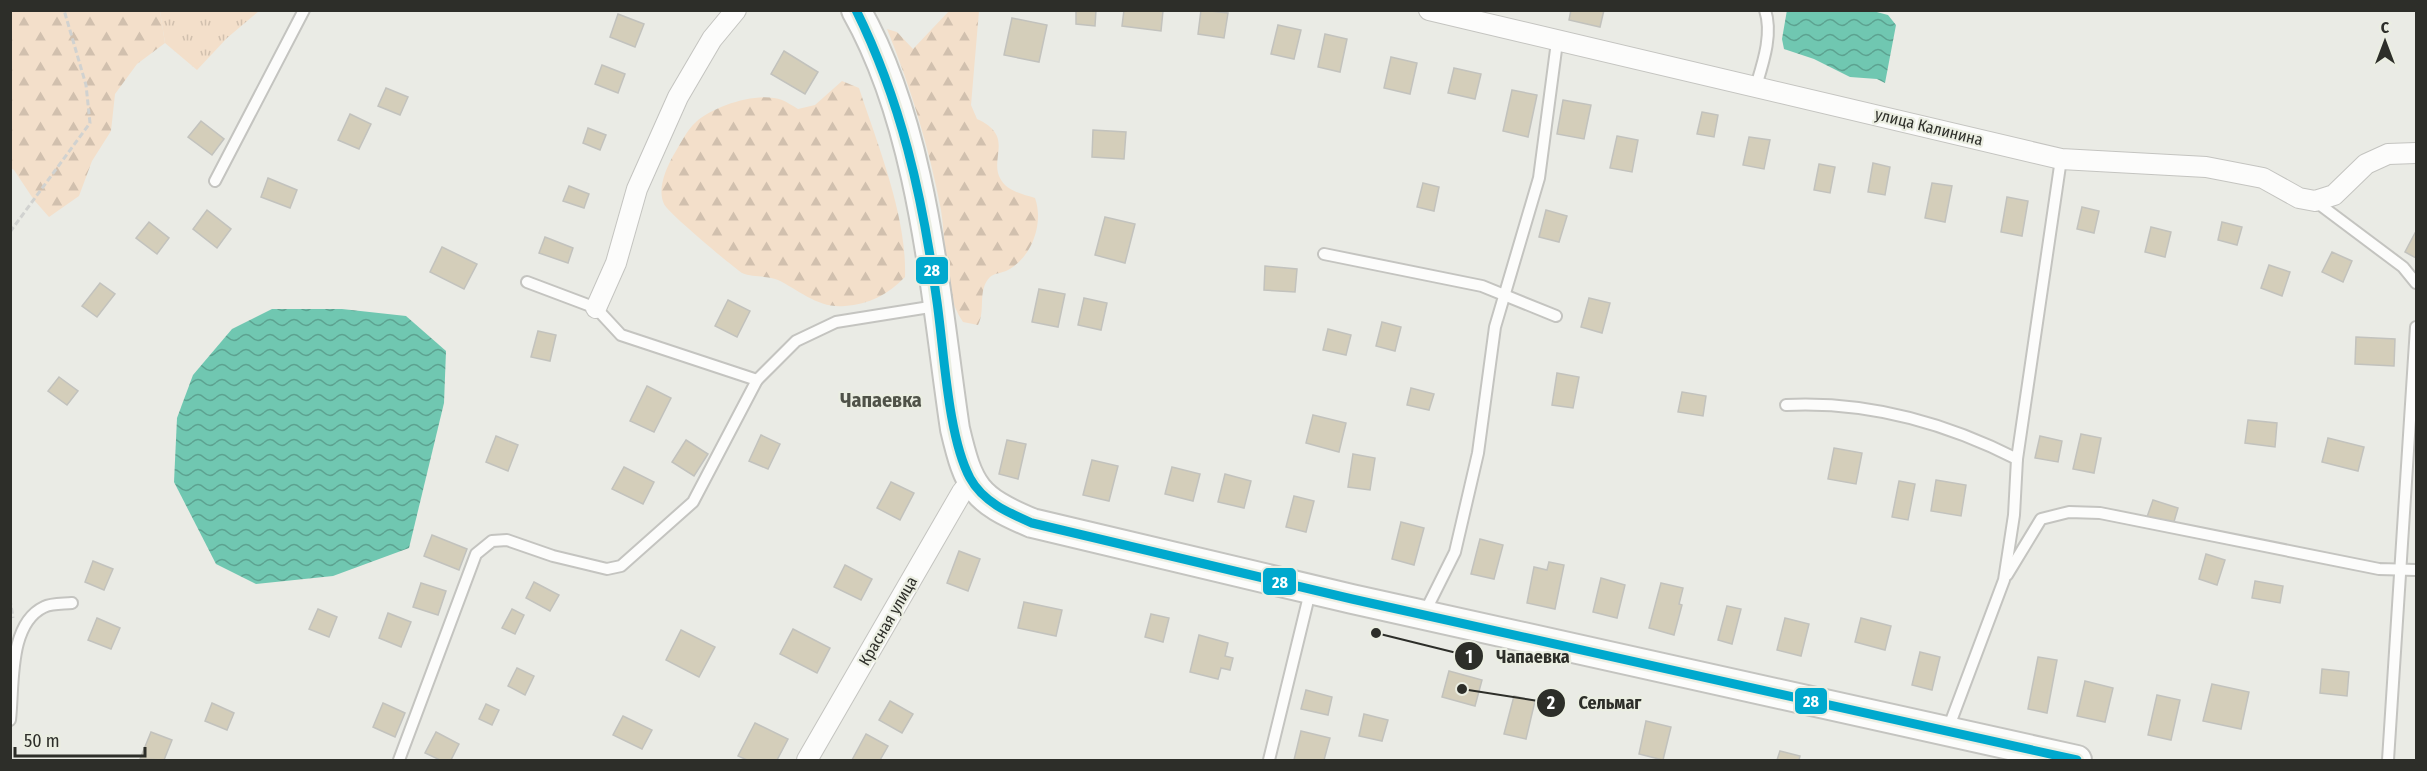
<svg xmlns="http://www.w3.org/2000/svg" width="2427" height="771" viewBox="0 0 2427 771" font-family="'Fira Sans Condensed',sans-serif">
<defs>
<pattern id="grass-tufts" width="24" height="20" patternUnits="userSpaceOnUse" patternTransform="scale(1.5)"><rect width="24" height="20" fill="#f3dfca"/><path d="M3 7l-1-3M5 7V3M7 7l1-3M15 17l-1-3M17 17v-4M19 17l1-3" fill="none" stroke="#d1c0ae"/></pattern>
<pattern id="forest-firs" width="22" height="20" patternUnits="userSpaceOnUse" patternTransform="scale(1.5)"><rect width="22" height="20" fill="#f3dfca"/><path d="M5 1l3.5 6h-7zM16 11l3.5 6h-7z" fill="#d1c0ae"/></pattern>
<pattern id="water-waves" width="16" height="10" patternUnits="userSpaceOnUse" patternTransform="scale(1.5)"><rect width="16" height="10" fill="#70c7b1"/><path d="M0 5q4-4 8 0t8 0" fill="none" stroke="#5ca290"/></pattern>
</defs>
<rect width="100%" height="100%" fill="#eaebe5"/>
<polygon fill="url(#grass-tufts)" points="160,11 259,11 227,38 197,70 165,43"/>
<g fill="url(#forest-firs)">
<polygon points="11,10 160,11 165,43 137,64 115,94 111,131 92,161 79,196 49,217 34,200 14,170 11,168"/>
<path d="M 950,10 L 979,11 L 971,105 L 977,119 C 1019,138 983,162 1005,185 C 1012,192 1025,195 1035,198 C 1044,223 1032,257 1008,270 C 1003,273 994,273 990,277 C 977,290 986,310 978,325 L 963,322 C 942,292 947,246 941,210 C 929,148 911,88 887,29 L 897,32 L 913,49 Z"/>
<path d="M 842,81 L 859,88 C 878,146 907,216 905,277 C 888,295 869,304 845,306 C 819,309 799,290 778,280 C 767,275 753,278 742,273 C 733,267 667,212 664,204 C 657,189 666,169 673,156 C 680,145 686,131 696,122 C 714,106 758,91 782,100 C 787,102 793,106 798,109 L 815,105 Z"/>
</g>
<g fill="url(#water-waves)">
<polygon points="1787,10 1873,11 1888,15 1896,25 1885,83 1877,79 1850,77 1814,59 1784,49 1782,39"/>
<polygon points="272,309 342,309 406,316 446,351 444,403 409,548 333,576 256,584 216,564 174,482 177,418 193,375 232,329"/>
</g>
<g fill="#d4ceba" stroke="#c2c2bd" stroke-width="1.5">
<polygon points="1076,10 1096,10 1095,26 1076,24"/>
<polygon points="1124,10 1163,11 1161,31 1122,26"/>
<polygon points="1201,10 1228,13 1224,38 1198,34"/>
<polygon points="1571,10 1604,10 1600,27 1569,20"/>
<polygon points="618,14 644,24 635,47 610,37"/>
<polygon points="1012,18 1047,25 1039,62 1004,55"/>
<polygon points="1278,25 1301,30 1294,59 1271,54"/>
<polygon points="1325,34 1347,39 1340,72 1318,67"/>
<polygon points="784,51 818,72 805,94 771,74"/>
<polygon points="1391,57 1417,63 1410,94 1384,88"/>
<polygon points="602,65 625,74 618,93 595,84"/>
<polygon points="1454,68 1481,74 1475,99 1448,93"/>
<polygon points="386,88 408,97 400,115 378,106"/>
<polygon points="1512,90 1537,95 1528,137 1503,131"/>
<polygon points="1563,100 1591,105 1584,139 1557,134"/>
<polygon points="1702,112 1718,115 1714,137 1697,134"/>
<polygon points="350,114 371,124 359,149 338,140"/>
<polygon points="201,121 224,139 212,155 188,137"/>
<polygon points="588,128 606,135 600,150 583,143"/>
<polygon points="1093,130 1126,132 1124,159 1092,157"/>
<polygon points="1617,136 1638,140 1632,172 1610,168"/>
<polygon points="1749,137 1770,140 1764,169 1743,165"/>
<polygon points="1873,163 1890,167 1885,195 1868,192"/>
<polygon points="1819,164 1835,167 1830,193 1814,190"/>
<polygon points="268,178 297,190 290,208 261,197"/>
<polygon points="1423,183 1439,187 1434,211 1417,207"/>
<polygon points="1932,183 1952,186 1945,222 1925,218"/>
<polygon points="569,186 589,194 584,208 563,201"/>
<polygon points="2007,197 2028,201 2022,236 2001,232"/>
<polygon points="2082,207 2099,211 2094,233 2077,229"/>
<polygon points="207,210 231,229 217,248 193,229"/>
<polygon points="1546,210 1567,216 1559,242 1539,237"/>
<polygon points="1105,217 1135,224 1125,263 1095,255"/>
<polygon points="149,222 169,238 157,254 136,238"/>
<polygon points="2222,222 2242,227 2237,245 2218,240"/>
<polygon points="2151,227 2171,232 2165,257 2145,252"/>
<polygon points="2415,233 2416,234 2416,258 2405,252"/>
<polygon points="545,237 573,248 568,263 539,253"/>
<polygon points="442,247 477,264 464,289 430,272"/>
<polygon points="2332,252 2352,261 2343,282 2322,272"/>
<polygon points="2269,265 2290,272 2282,296 2261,288"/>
<polygon points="1265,266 1297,269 1295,292 1264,290"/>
<polygon points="100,283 115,294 97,317 82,306"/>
<polygon points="1039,289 1065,294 1058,327 1032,322"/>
<polygon points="1084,298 1107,303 1101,330 1078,325"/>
<polygon points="1589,298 1610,303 1602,333 1581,327"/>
<polygon points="728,300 750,311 737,337 715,326"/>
<polygon points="1382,322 1401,327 1395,351 1376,346"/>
<polygon points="1328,329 1351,335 1346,355 1323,350"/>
<polygon points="538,331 556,335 550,361 531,357"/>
<polygon points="2356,337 2395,339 2394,366 2355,364"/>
<polygon points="1557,373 1579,377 1573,408 1552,405"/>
<polygon points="59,377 78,391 67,405 48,391"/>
<polygon points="647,386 671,398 654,432 630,421"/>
<polygon points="1411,388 1434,394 1429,410 1407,405"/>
<polygon points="1682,392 1706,396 1703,416 1678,412"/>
<polygon points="1313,415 1346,423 1339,452 1306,443"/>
<polygon points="2248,420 2277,423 2275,447 2245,443"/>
<polygon points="2081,434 2101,438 2094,473 2073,469"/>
<polygon points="761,435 780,444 768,469 749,461"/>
<polygon points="496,436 518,445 508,471 486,462"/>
<polygon points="2040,436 2062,441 2058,462 2035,458"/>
<polygon points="2328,438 2364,447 2358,471 2322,462"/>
<polygon points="686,440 708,454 694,476 672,462"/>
<polygon points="1007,440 1026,444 1018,479 999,474"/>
<polygon points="1834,448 1862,453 1856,484 1828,479"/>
<polygon points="1353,454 1375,458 1370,490 1348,487"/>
<polygon points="1092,460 1118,466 1109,501 1083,495"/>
<polygon points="624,467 654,482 643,504 612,489"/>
<polygon points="1172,467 1200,474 1193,501 1165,494"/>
<polygon points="1225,474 1251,481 1244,508 1218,502"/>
<polygon points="1936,480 1966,485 1961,516 1931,511"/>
<polygon points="1899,481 1915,484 1908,520 1892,517"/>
<polygon points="891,482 914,493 900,520 877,508"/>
<polygon points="1294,496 1314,501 1306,532 1286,527"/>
<polygon points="2153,500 2178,508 2173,525 2147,517"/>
<polygon points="1401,522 1424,528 1414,565 1392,559"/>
<polygon points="432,535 467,549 459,570 424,556"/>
<polygon points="1480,539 1503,545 1494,579 1471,574"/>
<polygon points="959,551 980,559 968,591 947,583"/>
<polygon points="2206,554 2225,560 2217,585 2199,579"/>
<polygon points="93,561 113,569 104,590 85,582"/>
<polygon points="1549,562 1564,565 1555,609 1527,603 1534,567 1547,570"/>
<polygon points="845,565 872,579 861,600 834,587"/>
<polygon points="1601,578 1625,585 1617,618 1593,612"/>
<polygon points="2255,581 2283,586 2280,603 2252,598"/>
<polygon points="534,582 559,595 550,611 526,598"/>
<polygon points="421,583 446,591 438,615 413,607"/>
<polygon points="1661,583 1683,588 1679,604 1682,605 1674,635 1649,628"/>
<polygon points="1024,602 1062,610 1056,636 1018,628"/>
<polygon points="1727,606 1741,609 1732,644 1718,640"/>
<polygon points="318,609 337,617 329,637 309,629"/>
<polygon points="512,609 524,615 515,634 502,628"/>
<polygon points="388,613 411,622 401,647 379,638"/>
<polygon points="1151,614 1169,618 1163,642 1145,637"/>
<polygon points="97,618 120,628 111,649 88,640"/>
<polygon points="1785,618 1809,624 1801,656 1777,650"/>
<polygon points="1861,618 1891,626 1885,650 1855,642"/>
<polygon points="793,629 830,648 817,673 780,654"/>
<polygon points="681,630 715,647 699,677 666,660"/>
<polygon points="1199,635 1228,643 1225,656 1233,658 1230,670 1221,668 1218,679 1190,672"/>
<polygon points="1920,652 1940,657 1932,690 1912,685"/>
<polygon points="2038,657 2057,660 2047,713 2028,709"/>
<polygon points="517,668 534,676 525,695 508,686"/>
<polygon points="2322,669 2349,672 2347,696 2320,693"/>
<polygon points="1449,671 1482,680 1475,706 1442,697"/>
<polygon points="2085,681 2113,688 2105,722 2077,716"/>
<polygon points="2212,684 2249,692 2241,729 2203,721"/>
<polygon points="1306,690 1332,697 1328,715 1301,709"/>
<polygon points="2157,695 2180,700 2171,740 2148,735"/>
<polygon points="1514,696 1535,701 1526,739 1504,734"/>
<polygon points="890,701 913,714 902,733 879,720"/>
<polygon points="212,703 234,713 227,730 205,721"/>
<polygon points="383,703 405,713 395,737 373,727"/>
<polygon points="486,704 499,710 492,725 479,719"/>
<polygon points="1364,714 1388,720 1382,741 1359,736"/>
<polygon points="623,716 652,730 642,749 613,735"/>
<polygon points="1646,721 1671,727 1663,760 1639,754"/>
<polygon points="755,723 788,739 777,760 747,760 738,756"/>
<polygon points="1301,731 1330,738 1324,760 1294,760"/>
<polygon points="151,732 172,740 164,760 140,759"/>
<polygon points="436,732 459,744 451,760 440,760 425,753"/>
<polygon points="866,734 888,746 880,760 852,760"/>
<polygon points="1780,751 1800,756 1799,760 1777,760"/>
</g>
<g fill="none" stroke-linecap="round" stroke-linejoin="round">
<defs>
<g id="lane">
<path d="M 1756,86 C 1763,63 1773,34 1765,10"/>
<polyline points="215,181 304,10"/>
<polyline points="2315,201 2403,267 2416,283"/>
<polyline points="1324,254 1482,286 1556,316"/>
<polyline points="527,282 596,308 621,335 757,380 796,341 836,322 936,306"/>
<path d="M 1786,405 C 1868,401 1944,422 2017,459"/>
<polyline points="2007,575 2041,519 2069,512 2100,513 2379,569 2416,570"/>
<polyline points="1424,614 1455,552 1478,453 1495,327 1539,178 1557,42"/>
<path d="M 10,720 C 14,686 8,624 44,607 C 52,603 64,604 72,603"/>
<polyline points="1948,729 2004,580 2014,515 2017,459 2061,159"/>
<polyline points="399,760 476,554 492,541 507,540 553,556 607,569 621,566 693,502 757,380"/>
<polyline points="1269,760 1310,592"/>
<polyline points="2388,760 2416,327"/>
</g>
<g id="street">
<polyline points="1429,10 2061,159 2206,167 2263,178 2299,198 2315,201 2334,195 2366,164 2388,154 2416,153"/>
<polyline points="596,308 616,263 637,189 678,97 712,39 736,10"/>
<polyline points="807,760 962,492 970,482"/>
</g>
<path id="secondary" d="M 856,10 C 924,130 935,295 955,429 C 969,488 975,499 1032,523 L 1352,599 L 2077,760"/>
</defs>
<use href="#lane" stroke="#c4c4c0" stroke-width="14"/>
<use href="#street" stroke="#c4c4c0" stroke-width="22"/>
<use href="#secondary" stroke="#c4c4c0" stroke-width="32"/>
<g stroke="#d1d2d0" stroke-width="3" stroke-dasharray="6 3" stroke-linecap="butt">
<polyline points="10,232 90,123 86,85 64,10"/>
<polyline points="10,599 13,618"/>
</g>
<use href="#lane" stroke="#fcfcfb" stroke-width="10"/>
<use href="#street" stroke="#fcfcfb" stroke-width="20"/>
<use href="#secondary" stroke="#fcfcfb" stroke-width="28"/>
<defs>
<path id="bus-1" d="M 856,10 C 901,101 922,195 936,295 C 944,346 947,435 970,478 C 983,502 1009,513 1032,523 L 1352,599 L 2077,760"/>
</defs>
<use href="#bus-1" stroke="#ebeee2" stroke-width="14"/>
<use href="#bus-1" stroke="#00a9ce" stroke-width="9"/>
</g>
<g text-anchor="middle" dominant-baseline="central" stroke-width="4.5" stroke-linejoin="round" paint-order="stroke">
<g font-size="16" fill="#2d2e29" stroke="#ebeee2">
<text transform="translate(1929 127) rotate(14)">улица Калинина</text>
<text transform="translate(888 621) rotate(-60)">Красная улица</text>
</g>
<g font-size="20" font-weight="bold" fill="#4f5248" stroke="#ebeee2">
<text x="881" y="400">Чапаевка</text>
</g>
</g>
<path fill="none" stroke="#2d2e29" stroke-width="2" d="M1376 633L1469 656M1462 689L1551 703"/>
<g fill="#2d2e29" stroke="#ebeee2" stroke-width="2">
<circle cx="1376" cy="633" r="6"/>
<circle cx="1462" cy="689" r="6"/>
<circle cx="1469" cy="656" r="15"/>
<circle cx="1551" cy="703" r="15"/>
</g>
<g font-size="18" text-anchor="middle" font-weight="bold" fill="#fff">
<text x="1469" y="663">1</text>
<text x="1551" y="709">2</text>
</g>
<g font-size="18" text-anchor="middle" font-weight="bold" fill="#2d2e29" stroke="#ebeee2" stroke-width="4.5" stroke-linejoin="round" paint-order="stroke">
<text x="1533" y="663">Чапаевка</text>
<text x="1610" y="709">Сельмаг</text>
</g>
<g stroke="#ebeee2" stroke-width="2">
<rect x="915" y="256" width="34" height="29" rx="6" fill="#00a9ce"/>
<rect x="1262" y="567" width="35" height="29" rx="6" fill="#00a9ce"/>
<rect x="1794" y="687" width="34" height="28" rx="6" fill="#00a9ce"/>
</g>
<g font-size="16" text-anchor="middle" font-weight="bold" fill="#fff">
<text x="932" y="276">28</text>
<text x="1280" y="588">28</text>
<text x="1811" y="707">28</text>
</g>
<rect width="2427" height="771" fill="none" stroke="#2d2e29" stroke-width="24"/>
<g transform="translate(2385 42)" stroke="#ebeee2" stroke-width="4.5" paint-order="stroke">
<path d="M0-4.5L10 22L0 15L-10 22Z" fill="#2d2e29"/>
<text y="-9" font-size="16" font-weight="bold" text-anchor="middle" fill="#2d2e29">С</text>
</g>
<path d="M15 747v9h130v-9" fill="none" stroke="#2d2e29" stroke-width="3"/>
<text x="24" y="747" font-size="18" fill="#2d2e29" stroke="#ebeee2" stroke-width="4.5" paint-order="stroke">50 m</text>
</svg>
